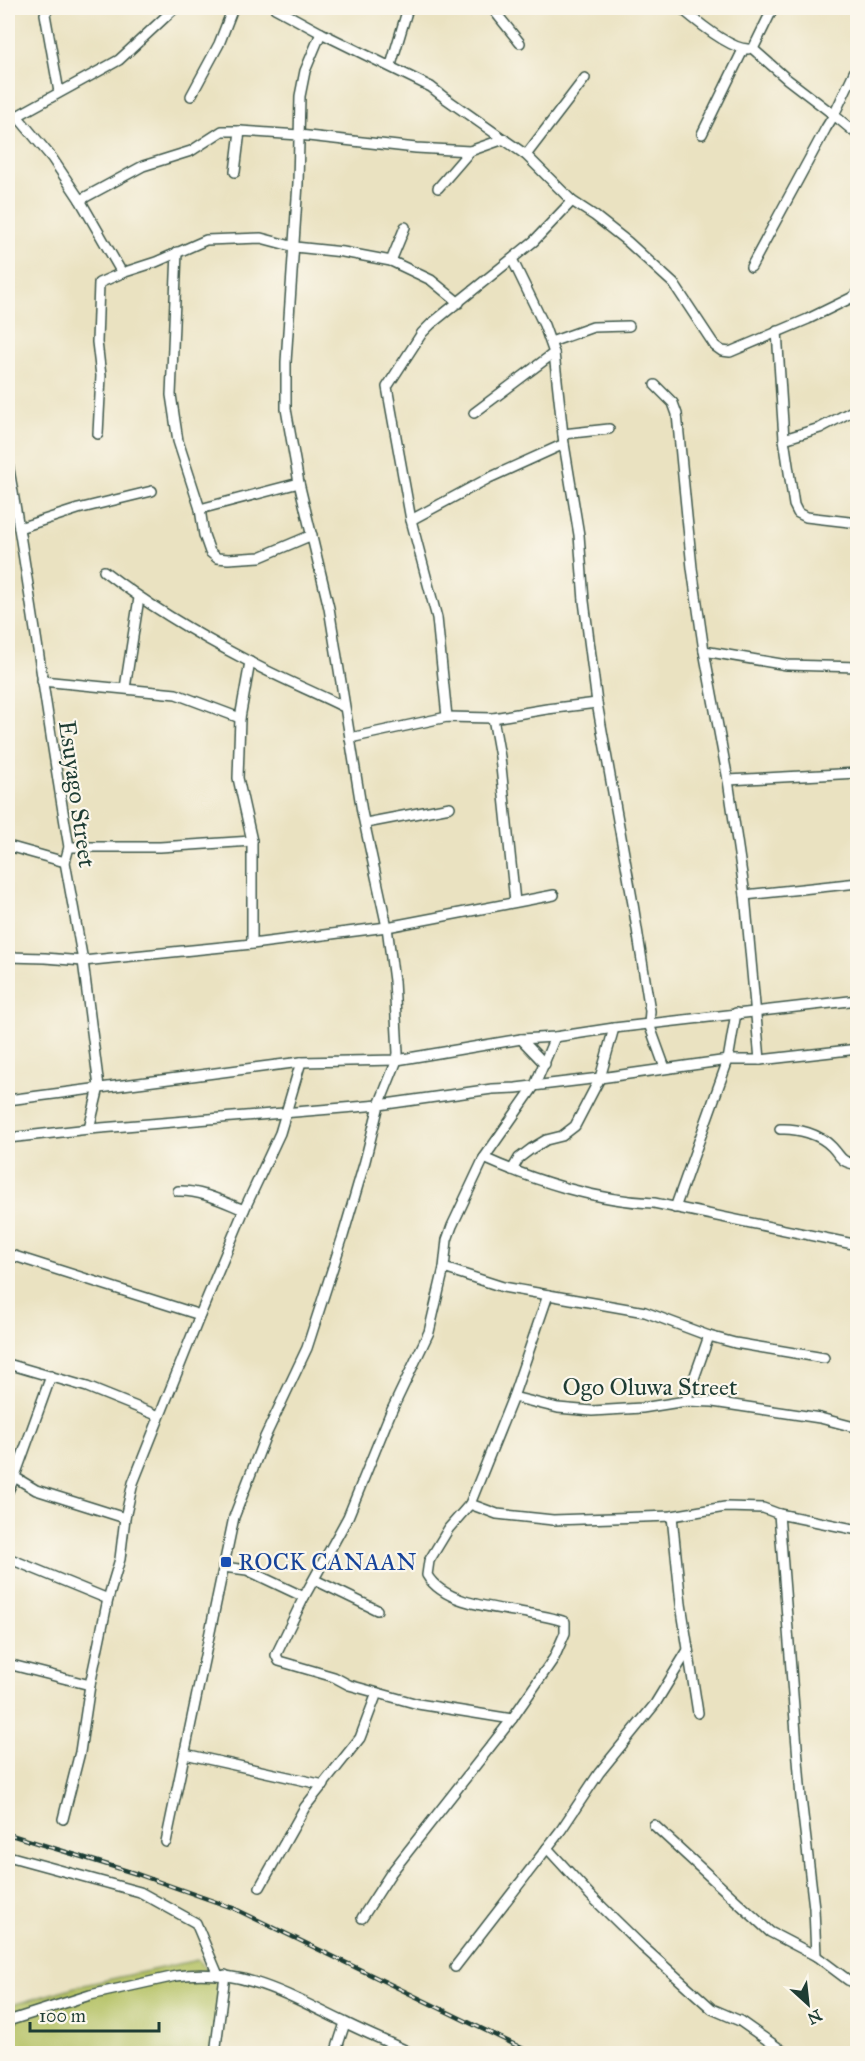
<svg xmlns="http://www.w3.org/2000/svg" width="865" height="2061" viewBox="0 0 865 2061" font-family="'IM FELL Great Primer',serif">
<rect width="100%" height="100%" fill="#fbf7ec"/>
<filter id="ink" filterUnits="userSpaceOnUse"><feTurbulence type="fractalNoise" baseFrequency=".0167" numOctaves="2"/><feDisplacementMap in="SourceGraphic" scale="12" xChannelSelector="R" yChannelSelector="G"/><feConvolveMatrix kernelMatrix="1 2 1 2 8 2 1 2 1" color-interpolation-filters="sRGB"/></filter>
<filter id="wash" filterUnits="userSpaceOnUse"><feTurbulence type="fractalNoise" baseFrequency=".008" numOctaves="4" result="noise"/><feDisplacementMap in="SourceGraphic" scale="24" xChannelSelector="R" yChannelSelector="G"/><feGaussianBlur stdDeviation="1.35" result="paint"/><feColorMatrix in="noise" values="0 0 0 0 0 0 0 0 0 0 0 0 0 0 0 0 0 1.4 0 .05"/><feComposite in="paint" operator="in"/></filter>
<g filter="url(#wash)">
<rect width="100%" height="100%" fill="#eae2c1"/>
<polygon fill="#b4c163" stroke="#6a7f4c" stroke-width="1.5" points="197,1960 226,1988 211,2053 8,2054 8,2006 75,1987"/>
</g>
<g filter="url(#ink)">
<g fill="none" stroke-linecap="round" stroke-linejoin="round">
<defs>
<g id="minor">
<polyline points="49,8 45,14 59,92"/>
<polyline points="275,8 321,33 431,87 445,98 526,155 572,201 595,216 628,242 674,284 715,346 722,351 730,352 808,319 851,298 858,292"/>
<polyline points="492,8 520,43"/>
<path d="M 681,8 C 695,20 730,49 748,49"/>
<polyline points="858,64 834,115 858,135"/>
<polyline points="391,65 408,8"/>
<polyline points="191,96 219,44 233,8"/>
<polyline points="17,116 52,158 80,200 122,273"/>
<polyline points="8,121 119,60 175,8"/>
<polyline points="702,134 743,50"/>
<polyline points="526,155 585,78"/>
<polyline points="235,172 240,131 299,135 416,148 470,151 504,139"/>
<polyline points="438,188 470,151"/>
<polyline points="80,200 143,166 191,151 222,131 240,131"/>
<polyline points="177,252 171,395 178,441 200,509 204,535 210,552 217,558 228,559 260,557 312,535"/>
<polyline points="512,259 544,325 554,353 564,444 579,535 584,601 597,703 633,904 650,1011 649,1024 665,1068"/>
<polyline points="391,261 405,227"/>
<polyline points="751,267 826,128 834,115 787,79 753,49 773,8"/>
<polyline points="777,331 784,439 794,505 798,513 806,517 858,523"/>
<polyline points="551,342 593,327 629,326"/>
<polyline points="655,385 673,403 677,414 692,568 704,651 728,780 745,895 760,1060"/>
<polyline points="474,413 554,353"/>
<polyline points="98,434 101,376 97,342 99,283 122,273 156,262 206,240 261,238 295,247 343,252 391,261 431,280 459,303"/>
<polyline points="563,434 609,429"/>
<polyline points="784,439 820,428 858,408"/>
<path d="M 8,464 C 31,591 47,720 69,847 L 65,862 L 83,961 L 99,1087 L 89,1129"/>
<polyline points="200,509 299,483"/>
<polyline points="411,520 489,478 564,444"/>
<polyline points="19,528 78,509 152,491"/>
<path d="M 104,571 C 149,606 198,635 248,661 C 279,678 312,691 344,707"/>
<polyline points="704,651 787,665 858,667"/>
<polyline points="250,662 240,718 238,778 252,841 252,944"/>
<polyline points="42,681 176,694 240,718"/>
<polyline points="125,688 139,598"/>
<polyline points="447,717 437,618 411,520 387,387 422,333 431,324 534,241 572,201"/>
<polyline points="493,718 500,757 515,902"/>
<polyline points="350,738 447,717 493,718 547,709 597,703"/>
<polyline points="728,780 858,773"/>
<polyline points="366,823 450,807"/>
<polyline points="8,846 65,862"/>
<polyline points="69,847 160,847 252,841"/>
<polyline points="745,895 858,883"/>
<polyline points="8,957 45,958 83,961 252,944 387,927 554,895"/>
<polyline points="521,1039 545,1064"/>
<polyline points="8,1100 269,1066 301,1062 397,1060 521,1039 555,1037 614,1028 858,1000"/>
<path d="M 780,1129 C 797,1128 820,1134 832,1147 C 843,1159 839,1161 858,1165"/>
<polyline points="8,1138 89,1129 379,1105 492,1089 516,1088 600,1078 728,1060 760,1060 858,1049"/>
<path d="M 484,1158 C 535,1181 598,1201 654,1203 L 858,1245"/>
<polyline points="512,1170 519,1158 531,1149 546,1140 562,1136 575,1126 600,1078 614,1028"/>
<path d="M 178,1191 C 201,1190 224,1202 244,1210"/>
<polyline points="675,1208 728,1060 736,1013"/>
<polyline points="8,1254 200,1315"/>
<polyline points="444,1268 503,1287 645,1312 709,1336 735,1343 824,1358"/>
<polyline points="8,1364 87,1387 159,1416"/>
<polyline points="513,1397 558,1408 592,1411 642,1408 686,1401 713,1402 820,1418 858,1428"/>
<polyline points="686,1401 709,1336"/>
<polyline points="8,1473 36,1490 125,1518"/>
<polyline points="8,1491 15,1476 51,1376"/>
<polyline points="470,1504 497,1514 553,1520 672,1516 725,1507 763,1508 779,1514 858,1530"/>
<polyline points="779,1514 801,1798 814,1908 816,1956"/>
<polyline points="672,1516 681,1604 698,1713"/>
<polyline points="8,1558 108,1599"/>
<polyline points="223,1567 247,1570 304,1597"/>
<polyline points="315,1580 377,1610"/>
<polyline points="8,1664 90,1685"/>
<polyline points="512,1719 418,1704 349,1685 334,1677 279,1661 276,1655 304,1597 348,1517 390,1414 429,1332 444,1268 447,1240 452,1226 484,1158 535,1085 555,1037"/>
<polyline points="185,1754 324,1785"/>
<polyline points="63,1819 80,1752 90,1685 108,1599 120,1559 125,1518 133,1483 200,1315 244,1210 280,1133 301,1062"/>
<polyline points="654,1825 770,1932 816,1956 848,1980 858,1984"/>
<polyline points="166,1842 234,1517 265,1437 307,1348 343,1236 365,1161 379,1105 397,1060 398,1053 394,981 387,927 362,812 329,608 299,483 286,409 286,362 298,183 300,96 305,71 321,33"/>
<polyline points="547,1848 591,1896 642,1946 712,2009 740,2021 787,2054"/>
<polyline points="8,1856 140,1892 196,1923 218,1975"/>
<polyline points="260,1887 305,1807 360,1738 377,1693"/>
<path d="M 362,1918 L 391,1873 L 512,1719 L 554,1658 L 565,1633 L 565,1622 C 527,1607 449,1613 427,1575 L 429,1561 L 449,1528 L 470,1504 L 513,1397 L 548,1295"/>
<polyline points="455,1967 561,1830 599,1773 655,1704 688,1650"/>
<path d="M 8,2021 L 90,1995 L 176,1976 C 245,1967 287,1995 346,2023 C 368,2034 391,2043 413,2054"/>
<polyline points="215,2054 225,1975"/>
<polyline points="335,2054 345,2023"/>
</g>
</defs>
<use href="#minor" stroke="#3d5649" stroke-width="12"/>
<use href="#minor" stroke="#fff" stroke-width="9"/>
<defs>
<polyline id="rail" points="8,1834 137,1874 233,1908 534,2054"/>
</defs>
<use href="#rail" stroke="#1f3d34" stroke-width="4.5"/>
<use href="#rail" stroke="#fbf7ec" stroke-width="2" stroke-dasharray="7" stroke-linecap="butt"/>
</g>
</g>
<rect fill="#1a4fb4" stroke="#fbf7ec" stroke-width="2" x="220" y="1556" width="12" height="12" rx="3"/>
<g text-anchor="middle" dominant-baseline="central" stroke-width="4.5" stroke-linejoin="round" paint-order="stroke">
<g font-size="24" fill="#1f3d34" stroke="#fbf7ec">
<text transform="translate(77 794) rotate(82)">Esuyago Street</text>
<text x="650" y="1387">Ogo Oluwa Street</text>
</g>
<g font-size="24" fill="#164399" stroke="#fbf7ec" text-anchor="start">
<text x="238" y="1562">ROCK CANAAN</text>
</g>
</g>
<rect width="865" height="2061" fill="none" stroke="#fbf7ec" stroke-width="30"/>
<g transform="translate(808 2004) rotate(153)" stroke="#fbf7ec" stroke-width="4.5" paint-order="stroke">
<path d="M0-4.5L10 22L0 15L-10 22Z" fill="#1f3d34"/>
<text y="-9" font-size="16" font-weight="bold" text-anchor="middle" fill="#1f3d34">N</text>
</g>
<path d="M30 2022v9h129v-9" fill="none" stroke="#1f3d34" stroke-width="3"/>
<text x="39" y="2022" font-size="18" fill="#1f3d34" stroke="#fbf7ec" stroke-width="4.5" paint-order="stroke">100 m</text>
</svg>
